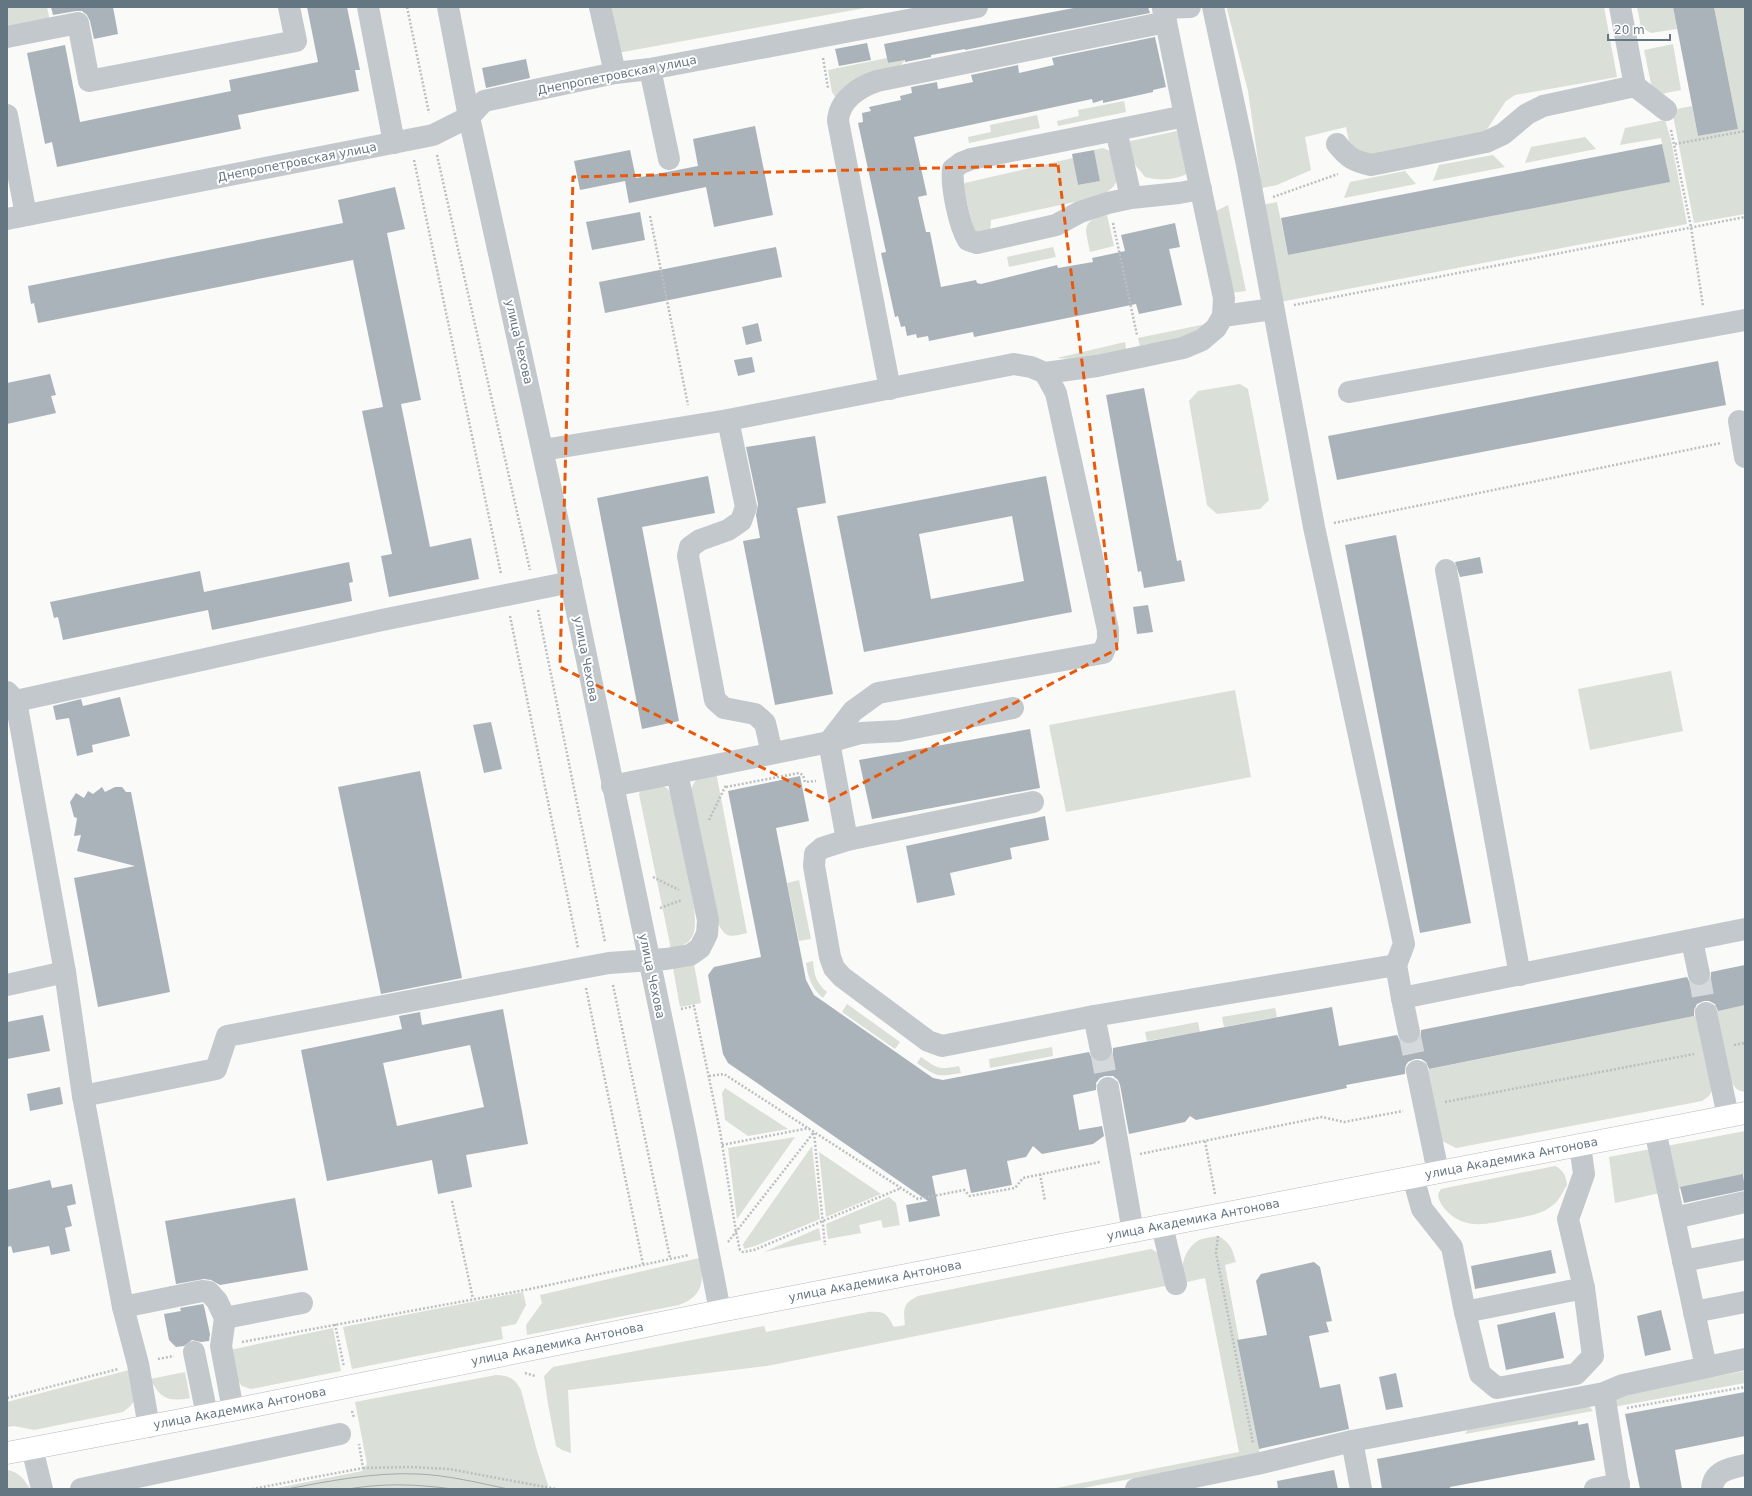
<svg xmlns="http://www.w3.org/2000/svg" width="1752" height="1496" viewBox="0 0 1752 1496" font-family="'DejaVu Sans',sans-serif">
<rect width="100%" height="100%" fill="#fafaf8"/>
<g fill="#dadfd7">
<polygon points="7,7 47,7 51,26 7,36"/>
<polygon points="608,7 870,7 623,52 617,51"/>
<polygon points="1228,7 1604,7 1617,77 1515,95 1506,101 1485,132 1369,157 1350,146 1346,127 1305,137 1311,170 1277,185 1262,188 1248,91 1227,9"/>
<polygon points="1637,7 1673,7 1677,29 1651,33 1641,27"/>
<polygon points="1714,7 1744,7 1745,13 1745,214 1694,223 1672,110 1692,106 1698,136 1738,129"/>
<polygon points="1673,44 1681,90 1661,94 1652,88 1644,50"/>
<polygon points="887,58 888,63 905,60 893,74 836,98 832,92 828,70"/>
<polygon points="1124,101 1126,112 1058,126 1057,121 1079,116 1078,110"/>
<polygon points="1037,115 1040,128 969,143 968,137 991,132 990,125"/>
<polygon points="1665,120 1671,140 1687,224 1280,302 1262,205 1277,202 1288,255 1669,182 1661,138 1620,145 1625,128"/>
<path d="M 1177,131 L 1187,174 C 1175,180 1158,181 1145,177 L 1132,161 L 1126,142 Z"/>
<polygon points="1585,137 1596,149 1525,163 1531,147"/>
<polygon points="1103,148 1110,151 1118,178 1114,186 1106,193 1079,201 991,220 990,232 974,232 963,186 965,183 1073,158 1078,185 1100,181 1094,150"/>
<polygon points="1493,155 1505,167 1433,181 1439,165"/>
<polygon points="1405,171 1416,184 1344,198 1350,182"/>
<polygon points="1228,205 1246,291 1231,293 1214,212"/>
<path d="M 1107,215 L 1114,246 L 1090,252 C 1086,228 1079,222 1107,215 Z"/>
<polygon points="1053,247 1056,257 1009,267 1007,257"/>
<polygon points="1211,323 1205,330 1141,351 1138,338"/>
<polygon points="1125,342 1127,354 1071,359 1057,358"/>
<polygon points="1240,384 1248,389 1269,500 1260,509 1217,514 1207,505 1189,401 1198,391"/>
<polygon points="1671,671 1683,731 1590,750 1578,689"/>
<polygon points="1235,690 1251,777 1066,812 1049,725"/>
<path d="M 716,772 L 747,933 C 733,936 726,940 719,925 L 690,791 L 696,779 Z"/>
<path d="M 662,785 L 668,789 L 671,794 L 694,907 C 696,931 697,943 671,949 L 639,794 L 641,790 Z"/>
<polygon points="799,880 811,939 799,941 787,883"/>
<path d="M 813,961 C 814,975 816,983 827,992 L 823,998 C 811,988 808,977 806,963 Z"/>
<polygon points="694,964 701,1003 680,1007 673,968"/>
<polygon points="847,1004 900,1042 895,1049 842,1012"/>
<path d="M 1745,1005 L 1745,1092 C 1740,1091 1737,1090 1734,1086 C 1725,1074 1719,1028 1716,1011 Z"/>
<polygon points="1275,1008 1277,1017 1224,1027 1222,1017"/>
<polygon points="1699,1015 1713,1089 1709,1096 1702,1101 1456,1148 1442,1141 1425,1070"/>
<polygon points="1198,1022 1200,1032 1147,1041 1145,1032"/>
<polygon points="1052,1047 1053,1056 990,1068 989,1059"/>
<path d="M 921,1057 C 938,1069 939,1070 959,1066 L 961,1073 C 937,1077 937,1077 917,1063 Z"/>
<polygon points="725,1088 788,1129 748,1136 725,1120 722,1093"/>
<polygon points="1745,1131 1745,1174 1615,1203 1609,1157"/>
<polygon points="795,1137 737,1219 728,1148"/>
<polygon points="812,1146 820,1219 755,1246 744,1249 743,1244"/>
<polygon points="819,1152 881,1194 826,1217"/>
<path d="M 1555,1166 C 1563,1170 1566,1175 1567,1185 C 1563,1191 1559,1201 1553,1205 C 1541,1215 1527,1216 1513,1219 C 1490,1223 1470,1230 1451,1215 C 1444,1209 1439,1203 1438,1194 L 1441,1189 Z"/>
<polygon points="889,1197 896,1203 900,1225 883,1228 881,1220 859,1225 861,1233 828,1239 826,1224"/>
<polygon points="819,1228 821,1240 764,1252"/>
<path d="M 1218,1236 C 1231,1243 1232,1249 1236,1262 L 1225,1265 L 1239,1340 L 1237,1341 L 1260,1454 L 1078,1489 L 1051,1489 L 1239,1452 L 1205,1278 L 1182,1283 C 1181,1266 1183,1250 1199,1240 C 1204,1238 1212,1237 1218,1236 Z"/>
<path d="M 1151,1249 L 1160,1254 L 1170,1285 L 767,1366 L 568,1390 L 571,1453 L 562,1450 L 556,1446 L 548,1404 L 544,1376 L 553,1367 L 764,1326 L 766,1332 L 868,1312 C 885,1311 886,1313 894,1327 L 905,1325 C 903,1308 903,1304 918,1296 Z"/>
<path d="M 699,1258 C 705,1281 703,1296 679,1305 L 527,1335 L 526,1325 L 542,1303 L 540,1295 Z"/>
<polygon points="523,1292 526,1305 516,1324 501,1327 503,1339 352,1369 343,1327"/>
<polygon points="333,1328 341,1371 251,1389 242,1386 236,1379 230,1350"/>
<path d="M 133,1369 C 136,1390 142,1399 123,1412 L 34,1430 L 14,1426 L 7,1427 L 7,1402 Z"/>
<polygon points="1745,1371 1745,1383 1613,1407 1613,1400 1626,1393"/>
<path d="M 185,1372 L 190,1398 C 168,1402 161,1399 150,1379 Z"/>
<path d="M 496,1375 C 509,1375 515,1379 521,1390 L 537,1451 L 548,1485 L 547,1489 L 272,1489 L 362,1471 L 367,1464 L 355,1402 Z"/>
<polygon points="1589,1406 1593,1411 1465,1434 1472,1423"/>
<path d="M 7,1470 C 18,1471 25,1480 30,1489 L 7,1489 Z"/>
</g>
<g fill="#aab3b9" fill-rule="evenodd">
<polygon points="51,7 113,7 118,34 94,39 90,21 87,15 82,11 76,11 53,15"/>
<polygon points="307,7 347,7 360,70 355,70 359,91 238,115 241,129 57,167 52,142 45,144 27,53 65,45 80,122 231,91 229,80 318,62"/>
<polygon points="1079,7 1148,7 1150,13 965,50 965,49 931,55 931,57 905,62 905,60 888,63 884,44"/>
<polygon points="1673,7 1714,7 1738,129 1698,136"/>
<polygon points="1155,37 1166,87 1153,90 1153,92 1103,103 1103,100 1093,103 1092,99 914,137 927,195 918,197 926,232 930,232 941,287 976,280 977,283 981,284 1057,265 1058,268 1093,262 1092,258 1125,251 1121,235 1175,223 1180,247 1169,249 1182,305 1139,314 1136,304 974,337 973,332 929,341 928,336 917,338 916,334 907,336 905,326 901,327 898,316 895,317 881,253 886,252 858,123 863,122 862,113 871,111 869,107 901,100 900,96 912,93 911,87 937,82 938,89 973,82 971,75 1018,65 1019,73 1054,65 1052,58"/>
<polygon points="867,43 871,60 839,66 835,49"/>
<polygon points="526,59 530,78 486,88 482,68"/>
<polygon points="755,126 773,215 714,227 706,187 629,203 625,181 580,190 574,161 630,150 636,178 698,166 693,139"/>
<polygon points="1662,144 1670,182 1288,255 1281,218"/>
<polygon points="1094,150 1100,181 1078,185 1072,154"/>
<polygon points="395,187 405,229 387,233 421,400 401,404 430,547 471,538 479,579 389,597 381,556 392,554 362,411 383,407 353,260 38,323 34,303 31,304 28,286 343,223 338,200"/>
<polygon points="640,212 645,240 592,250 586,222"/>
<polygon points="776,247 782,277 605,313 599,282"/>
<polygon points="758,323 762,341 746,345 742,327"/>
<polygon points="752,357 755,372 738,376 734,360"/>
<polygon points="1718,361 1726,405 1337,480 1328,436"/>
<polygon points="50,374 56,395 51,396 56,413 7,424 7,383"/>
<polygon points="1144,388 1177,561 1181,560 1185,581 1144,588 1141,571 1138,572 1106,395"/>
<polygon points="815,436 826,503 797,508 833,694 775,705 743,541 760,538 756,515 758,504 746,447"/>
<polygon points="708,476 715,513 642,527 679,721 642,729 597,498"/>
<path d="M 1046,476 L 1072,612 L 864,652 L 837,516 ZM 1012,516 L 1024,581 L 931,599 L 919,534 Z"/>
<polygon points="1396,535 1471,923 1420,933 1345,545"/>
<polygon points="1480,557 1483,573 1460,577 1455,562"/>
<polygon points="349,562 353,582 349,583 352,601 212,630 208,610 63,640 58,617 54,618 50,602 200,571 204,592"/>
<polygon points="1148,605 1153,632 1137,634 1133,607"/>
<polygon points="120,697 130,736 92,745 93,752 77,756 69,718 56,720 53,706 81,699 83,706"/>
<polygon points="491,722 502,769 484,773 473,725"/>
<polygon points="1030,729 1040,788 872,819 859,760"/>
<polygon points="420,771 462,978 381,994 338,787"/>
<polygon points="800,776 809,821 776,828 806,980 814,995 933,1078 943,1080 1089,1052 1092,1059 1097,1062 1103,1062 1110,1059 1113,1054 1113,1048 1332,1007 1339,1046 1397,1035 1400,1041 1405,1044 1411,1044 1418,1041 1421,1036 1421,1030 1687,977 1690,983 1695,986 1701,986 1708,983 1711,978 1711,972 1745,965 1745,1005 1718,1011 1715,1004 1709,1001 1704,1001 1697,1004 1694,1010 1694,1016 1429,1069 1426,1062 1421,1059 1415,1059 1408,1062 1405,1067 1405,1074 1346,1085 1347,1088 1196,1120 1190,1116 1185,1122 1129,1134 1120,1085 1118,1080 1113,1076 1105,1076 1100,1078 1096,1083 1096,1090 1073,1095 1079,1130 1102,1126 1104,1136 1093,1144 1042,1154 1033,1146 1026,1157 1007,1161 1012,1185 971,1193 966,1169 932,1176 940,1216 909,1222 906,1205 928,1201 728,1063 723,1054 708,975 714,967 761,957 728,791"/>
<polygon points="102,787 105,792 115,787 122,787 126,792 131,792 170,992 98,1007 74,878 135,866 77,851 81,835 74,836 77,818 74,817 70,802 76,793 84,798 88,791 93,794"/>
<polygon points="1045,816 1049,840 1010,848 1012,859 950,873 955,895 917,903 906,846"/>
<path d="M 503,1009 L 528,1144 L 466,1155 L 472,1187 L 438,1194 L 432,1160 L 327,1181 L 301,1050 L 402,1029 L 399,1016 L 420,1012 L 422,1025 ZM 470,1045 L 484,1107 L 397,1126 L 383,1063 Z"/>
<polygon points="43,1015 50,1051 7,1059 7,1022"/>
<polygon points="60,1087 63,1104 30,1111 27,1094"/>
<polygon points="1743,1174 1745,1190 1684,1203 1680,1187"/>
<polygon points="50,1180 52,1188 72,1184 76,1204 67,1206 72,1226 65,1228 70,1251 51,1255 49,1246 13,1253 11,1246 7,1247 7,1190"/>
<polygon points="295,1198 308,1270 220,1285 211,1280 204,1279 176,1284 165,1221"/>
<polygon points="1551,1250 1556,1273 1475,1289 1471,1266"/>
<polygon points="1314,1262 1320,1267 1332,1321 1326,1322 1329,1332 1309,1336 1320,1388 1340,1384 1349,1429 1259,1449 1237,1340 1267,1335 1256,1281 1261,1274"/>
<polygon points="203,1304 204,1306 210,1334 209,1341 201,1342 192,1340 184,1346 176,1347 169,1340 164,1314 181,1311 180,1308"/>
<polygon points="1661,1310 1671,1350 1645,1356 1637,1316"/>
<polygon points="1555,1312 1564,1358 1506,1370 1497,1325"/>
<polygon points="1396,1373 1403,1407 1386,1410 1379,1377"/>
<polygon points="1745,1392 1745,1436 1675,1450 1682,1489 1640,1489 1625,1414"/>
<polygon points="1578,1421 1578,1425 1588,1423 1595,1460 1450,1487 1450,1489 1382,1489 1377,1459"/>
<polygon points="1334,1470 1338,1489 1278,1489 1277,1481"/>
</g>
<g fill="none" stroke-linecap="round" stroke-linejoin="round">
<g stroke="#d5d9db" stroke-width="22" stroke-dasharray="22 11" stroke-linecap="butt">
<polyline points="1699,974 1706,1013"/>
<polyline points="1409,1032 1417,1071"/>
<polyline points="1101,1050 1108,1088"/>
</g>
<defs>
<g id="major">
<path id="s1" d="M 7,1453 L 233,1410 L 720,1311 L 1745,1113"/>
</g>
</defs>
<use href="#major" stroke="#b5babe" stroke-width="23"/>
<g stroke="#bbbfc2" stroke-width="2.5" stroke-dasharray="2 2" stroke-linecap="butt">
<polyline points="407,7 429,113"/>
<polyline points="823,58 828,88"/>
<polyline points="1671,130 1691,227 1703,306"/>
<polyline points="1675,144 1745,131"/>
<polyline points="437,155 530,570"/>
<polyline points="414,160 501,574"/>
<polyline points="1273,197 1338,174"/>
<polyline points="650,216 688,405"/>
<polyline points="1113,223 1137,335"/>
<polyline points="1294,305 1745,217"/>
<polyline points="1334,523 1721,443"/>
<polyline points="538,610 605,942"/>
<polyline points="510,616 578,948"/>
<polyline points="726,787 799,773 803,775 805,782 816,781"/>
<polyline points="709,820 726,785"/>
<polyline points="653,877 679,890"/>
<polyline points="660,908 682,900"/>
<polyline points="613,985 670,1258"/>
<polyline points="586,988 643,1264"/>
<polyline points="681,1009 694,1006 720,1131 736,1232 740,1250 743,1252 754,1250 901,1188"/>
<polyline points="1734,1045 1745,1043"/>
<polyline points="709,1076 724,1074 918,1199 964,1190 970,1196 1015,1188 1023,1178 1100,1162"/>
<polyline points="1445,1102 1694,1054"/>
<polyline points="814,1133 825,1245"/>
<polyline points="1205,1141 1215,1194"/>
<polyline points="722,1145 809,1128"/>
<polyline points="1140,1154 1322,1117 1344,1122 1403,1111"/>
<polyline points="1040,1174 1045,1201"/>
<polyline points="452,1201 473,1299"/>
<polyline points="1218,1236 1216,1253 1253,1443"/>
<polyline points="728,1242 814,1132"/>
<polyline points="335,1324 344,1367"/>
<polyline points="242,1342 530,1289 689,1255"/>
<polyline points="158,1359 174,1356"/>
<polyline points="525,1373 535,1376"/>
<polyline points="7,1398 118,1369"/>
<polyline points="1627,1408 1745,1387"/>
<polyline points="352,1411 354,1418"/>
<polyline points="363,1468 410,1467 449,1469 556,1489"/>
<polyline points="252,1489 363,1468 359,1444"/>
</g>
<g stroke="#c3c8cc" stroke-width="22">
<polyline points="368,7 394,143"/>
<polyline points="448,7 469,117 562,540 686,1136 720,1311"/>
<polyline points="600,7 615,73"/>
<polyline points="1163,7 1185,116 1224,298 1223,316"/>
<polyline points="1213,7 1247,165 1314,527 1404,944 1396,965"/>
<polyline points="1163,8 1190,7"/>
<polyline points="7,37 78,23 89,81 296,41 289,7"/>
<polyline points="650,69 669,159"/>
<polyline points="1635,86 1666,110"/>
<polyline points="7,115 26,215"/>
<polyline points="1116,130 1185,116"/>
<path d="M 1337,144 C 1348,158 1354,161 1371,165 L 1486,142 L 1503,134 L 1527,114 L 1543,106 L 1635,86 L 1620,7"/>
<path d="M 1131,198 L 1116,130 L 971,159 L 961,163 L 953,169 C 951,186 959,226 968,240 L 977,243 L 1056,225 L 1080,212 L 1108,203 L 1131,198 L 1179,193 L 1201,189"/>
<polyline points="7,219 433,135 469,117 484,101 615,73 650,69 977,7"/>
<polyline points="1045,373 1097,366 1183,348 1202,340 1216,328 1223,316 1273,309"/>
<path d="M 890,389 L 838,121 C 839,100 859,87 877,81 L 1166,22"/>
<polyline points="1349,392 1745,320"/>
<polyline points="728,420 746,507 741,521 728,530 700,540 690,547 688,556 715,700 724,708 755,714 765,723 772,753"/>
<polyline points="1739,421 1745,457"/>
<polyline points="543,450 728,420 1014,364 1031,367 1045,373 1056,393 1108,630 1108,640 1103,653 878,693 853,711 829,742 861,733 899,731 1013,708"/>
<polyline points="1446,570 1520,975"/>
<polyline points="7,692 16,701 65,972 83,1096 123,1307 138,1364 149,1427"/>
<polyline points="16,701 382,620 571,582"/>
<polyline points="612,786 829,742 847,840 822,848 815,854 814,866 830,957 834,968 842,977 928,1041 942,1046 1094,1016 1396,965 1402,998 1745,929"/>
<polyline points="847,840 1033,802"/>
<polyline points="1692,941 1699,974"/>
<polyline points="7,985 65,972"/>
<polyline points="1402,998 1409,1032"/>
<polyline points="1706,1013 1728,1116"/>
<polyline points="1094,1016 1101,1050"/>
<polyline points="1417,1071 1438,1172"/>
<polyline points="1108,1088 1133,1232"/>
<polyline points="83,1096 216,1069 227,1036 582,968 609,963 666,959 690,955 700,948 707,934 708,920 677,773"/>
<polyline points="1655,1130 1706,1367"/>
<polyline points="1413,1177 1422,1209 1452,1247 1465,1312 1584,1288 1568,1219 1584,1174 1580,1145"/>
<polyline points="1674,1218 1745,1202"/>
<polyline points="1162,1226 1176,1284"/>
<polyline points="1683,1261 1745,1249"/>
<polyline points="123,1307 202,1291 209,1292 217,1301 225,1318 221,1346 233,1410"/>
<polyline points="1465,1312 1480,1374 1497,1388 1576,1374 1593,1356 1584,1288"/>
<polyline points="1694,1312 1745,1302"/>
<polyline points="225,1318 302,1303"/>
<polyline points="194,1352 207,1415"/>
<polyline points="1604,1393 1619,1489"/>
<polyline points="1352,1441 1361,1489"/>
<polyline points="32,1448 42,1489"/>
<polyline points="81,1489 340,1434"/>
<polyline points="1136,1489 1257,1464 1352,1441 1604,1393 1623,1385 1745,1359"/>
<polyline points="1595,1489 1619,1484"/>
<path d="M 1712,1489 C 1713,1471 1730,1468 1745,1465"/>
</g>
<use href="#major" stroke="#fff" stroke-width="22"/>
<g stroke="#a2aab0" stroke-width="1">
<path d="M 287,1489 C 330,1481 374,1472 418,1474 C 446,1475 480,1483 508,1489"/>
<path d="M 348,1489 C 383,1483 417,1484 452,1489"/>
</g>
</g>
<path fill="none" stroke="#e8590c" stroke-width="3" stroke-dasharray="8 5" stroke-linejoin="round" d="M 1058,165 L 1117,649 L 829,801 L 560,667 L 573,177 Z"/>
<g text-anchor="middle" dominant-baseline="central" stroke-width="4" stroke-linejoin="round" paint-order="stroke">
<g font-size="12" fill="#657683" stroke="#fff">
<text transform="translate(617 75) rotate(-11)">Днепропетровская улица</text>
<text transform="translate(297 162) rotate(-11)">Днепропетровская улица</text>
<text transform="translate(519 342) rotate(77)">улица Чехова</text>
<text transform="translate(586 659) rotate(79)">улица Чехова</text>
<text transform="translate(652 976) rotate(78)">улица Чехова</text>
<text stroke="none"><textPath href="#s1" startOffset="1533">улица Академика Антонова</textPath></text>
<text stroke="none"><textPath href="#s1" startOffset="1209">улица Академика Антонова</textPath></text>
<text stroke="none"><textPath href="#s1" startOffset="885">улица Академика Антонова</textPath></text>
<text stroke="none"><textPath href="#s1" startOffset="561">улица Академика Антонова</textPath></text>
<text stroke="none"><textPath href="#s1" startOffset="237">улица Академика Антонова</textPath></text>
</g>
</g>
<rect width="1752" height="1496" fill="none" stroke="#657683" stroke-width="16"/>
<path d="M1608 34v6h62v-6" fill="none" stroke="#657683" stroke-width="2"/>
<text x="1614" y="34" font-size="12" fill="#657683" stroke="#ffffff" stroke-width="3" paint-order="stroke">20 m</text>
</svg>
